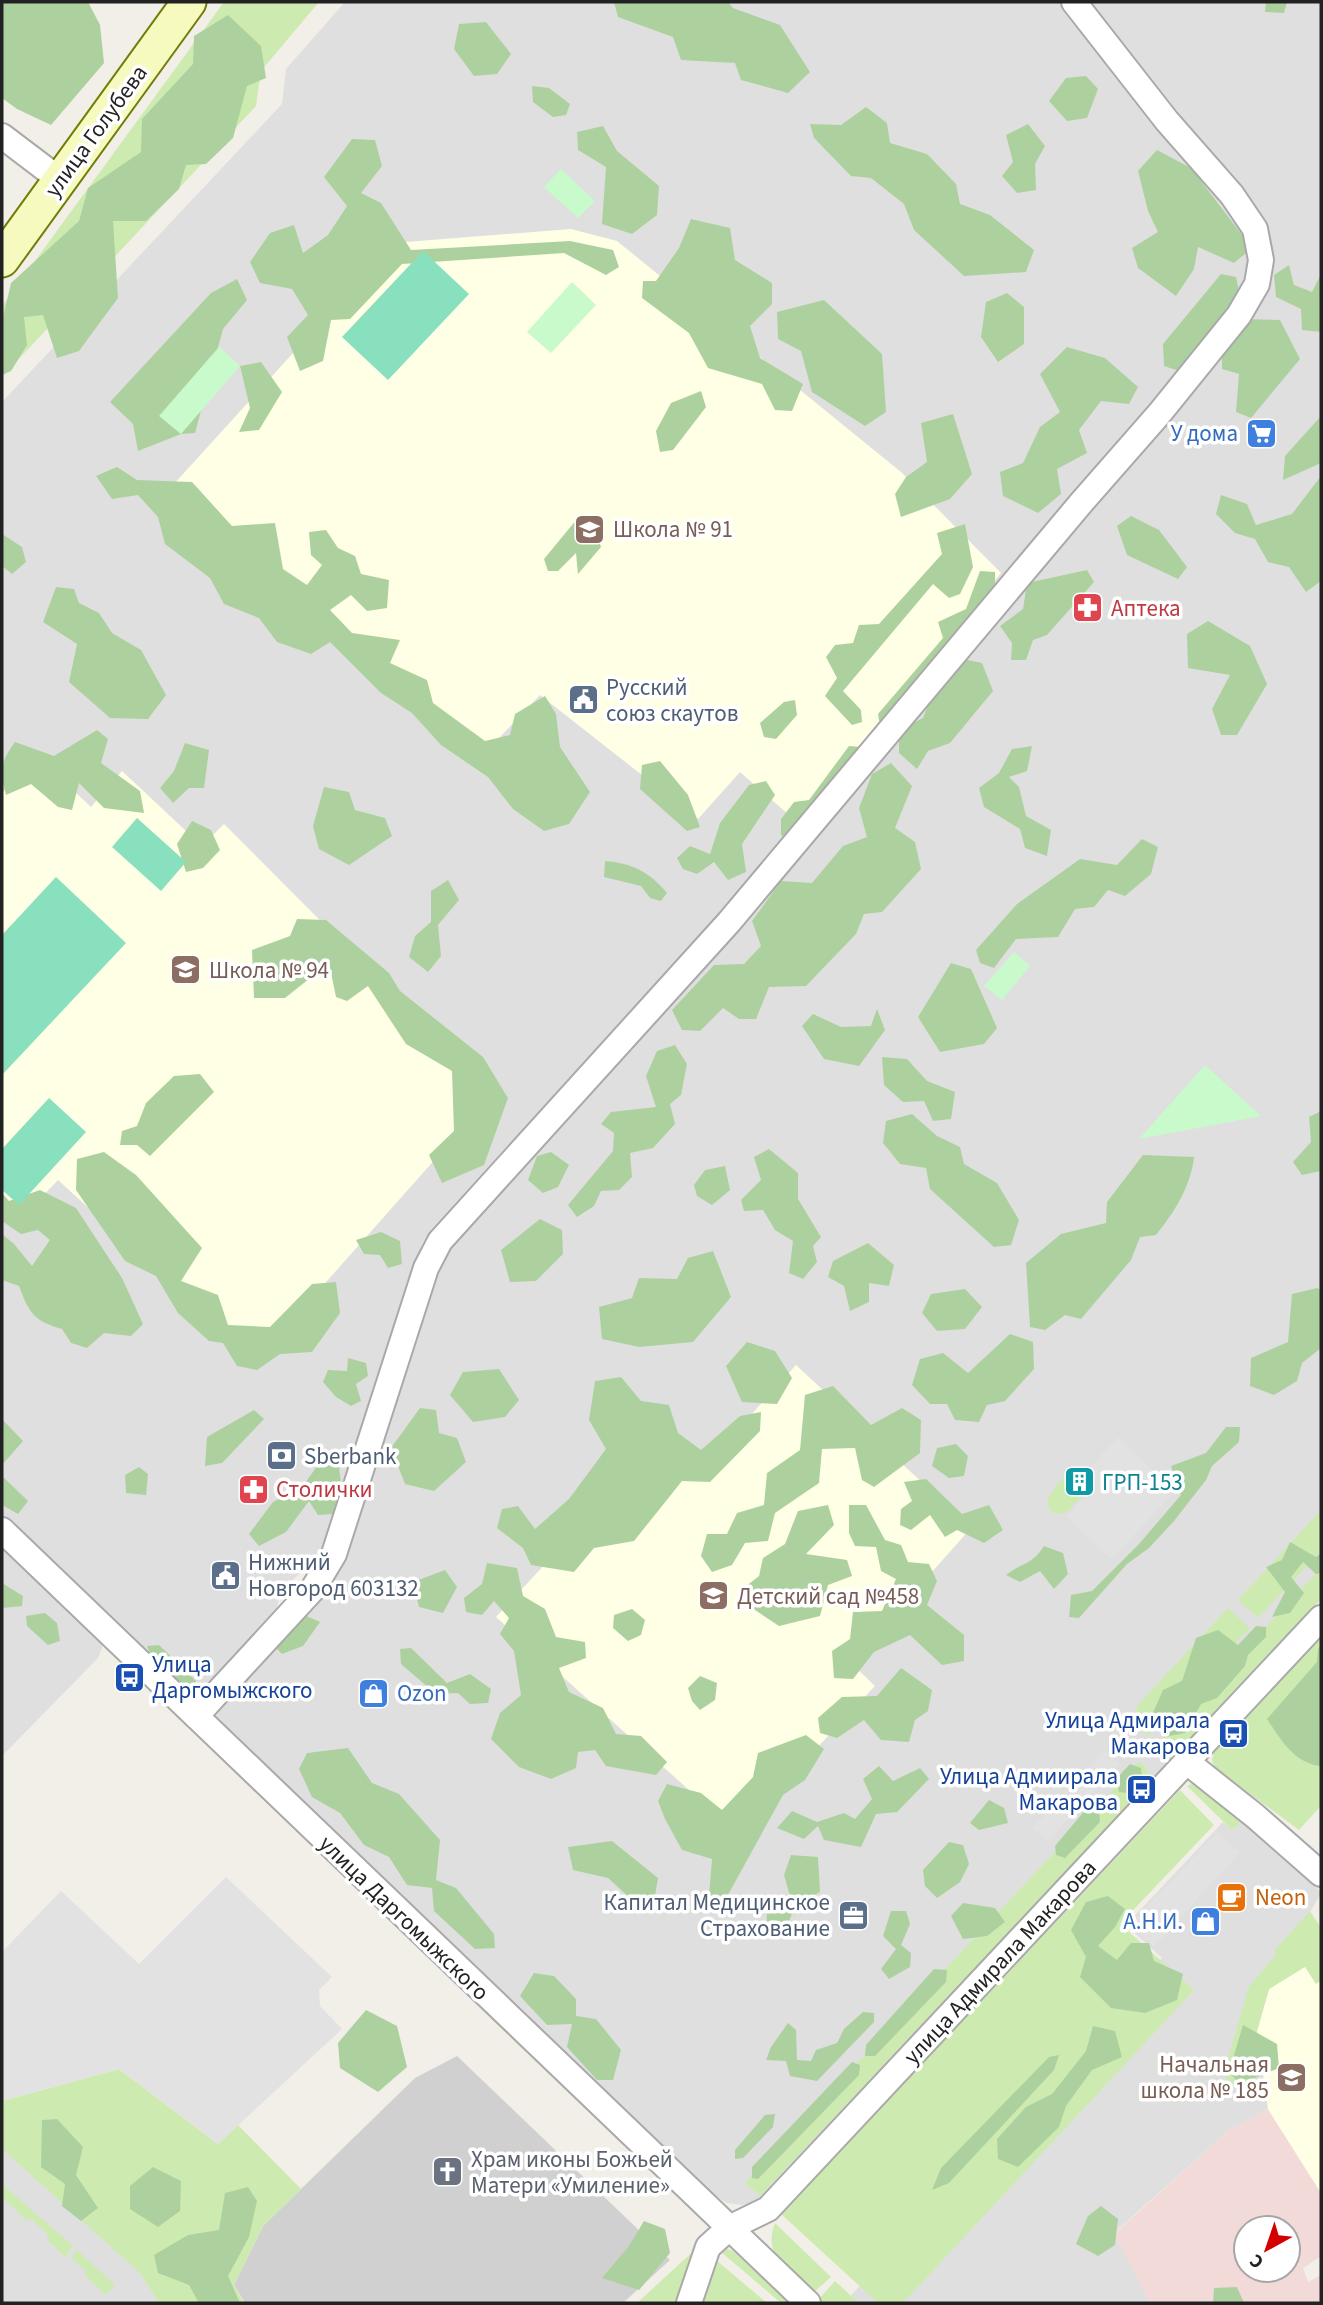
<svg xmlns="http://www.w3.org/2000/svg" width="1323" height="2305" viewBox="0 0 1323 2305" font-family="'Source Sans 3',sans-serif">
<rect width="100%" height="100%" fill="#f2efe9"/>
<g fill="#e0dfdf">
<polygon points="345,2 1063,2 1225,200 1243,231 1249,259 1245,279 1230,307 802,835 707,929 431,1229 422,1244 328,1544 279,1594 277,1613 207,1690 197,1693 187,1692 2,1518 2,402 282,104 286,69"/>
<polygon points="1092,2 1321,2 1321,1599 757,2200 743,2205 727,2203 714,2195 608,2094 554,2047 218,1722 216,1716 218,1708 327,1585 346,1558 437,1269 450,1245 733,933 1072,535 1180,407 1246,322 1264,223"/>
<polygon points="2,1547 102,1641 102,1648 98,1658 2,1756"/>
<polygon points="1239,1816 1321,1892 1321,1894 1287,1950 1272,2107 1228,2131 1114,2233 1150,2303 844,2303 1162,1958 1126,1925 1223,1822 1231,1829 1239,1826"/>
<polygon points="2,2137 172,2303 2,2303"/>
</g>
<path fill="#f2dad9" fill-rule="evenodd" d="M 1268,2109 L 1321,2193 L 1321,2256 L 1303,2268 L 1308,2282 L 1321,2275 L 1321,2303 L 1150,2303 L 1114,2234 L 1228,2131 ZM 1246,2228 L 1288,2228 L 1288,2270 L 1246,2270 Z"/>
<g fill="#ffffe5">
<polygon points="571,229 617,241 901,472 1001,573 797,822 740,772 698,819 540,695 479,759 173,485 393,243"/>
<polygon points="37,756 91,807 122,771 202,846 224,824 493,1094 256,1361 58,1180 23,1217 2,1198 2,793"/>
<polygon points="796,1365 971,1528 851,1663 875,1686 737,1833 496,1617 659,1442 697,1475"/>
<polygon points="1321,1955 1321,2193 1268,2109 1257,2031 1269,1989"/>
</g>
<polygon fill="#d0d0d0" points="457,2056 670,2260 623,2303 245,2303 234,2285 263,2226 415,2078"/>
<g fill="#cdebb0">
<polygon points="224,2 319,2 261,71 256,106 2,377 2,306"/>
<polygon points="1064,1478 1081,1497 1067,1512 1060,1514 1050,1511 1047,1500 1058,1483"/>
<polygon points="1321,1510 1321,1551 1258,1618 1238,1600"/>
<polygon points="1321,1568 1321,1599 1182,1747 1173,1750 1157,1744"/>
<path d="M 1228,1608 L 1250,1628 L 1147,1736 C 1138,1726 1135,1720 1137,1706 Z"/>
<polygon points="1321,1637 1321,1806 1299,1830 1215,1768 1212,1760 1214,1752"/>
<polygon points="1139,1762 1145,1766 1151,1777 1146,1786 760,2196 745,2183"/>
<polygon points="1191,1784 1199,1785 1239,1816 1239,1826 1231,1829 1187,1786"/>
<polygon points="1180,1790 1214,1825 1120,1924 1194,1990 903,2303 878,2303 781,2214"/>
<polygon points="1310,1911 1321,1928 1321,1981 1316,1984 1305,1967 1269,1989 1257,2031 1262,2070 1238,2089 1223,2075 1249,1986 1276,1955 1274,1951"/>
<polygon points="119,2069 218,2144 238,2125 301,2189 263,2226 234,2285 244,2303 159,2303 140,2273 2,2149 2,2101"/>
<polygon points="2,2184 73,2246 65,2257 47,2240 49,2236 30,2218 27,2221 2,2197"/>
<path d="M 775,2223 L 831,2277 L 813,2293 C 792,2273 761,2257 775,2223 Z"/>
<polygon points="699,2246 679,2303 637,2303"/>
<polygon points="728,2249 733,2251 789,2303 781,2303 721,2252"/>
<polygon points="77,2250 115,2285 106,2295 84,2275 87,2272 71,2257"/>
<polygon points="716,2260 767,2303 698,2303"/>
<polygon points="835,2281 859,2303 824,2303 819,2299"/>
</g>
<g fill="#add19e">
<polygon points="2,2 88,2 100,25 104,63 51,125 17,109 2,98"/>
<polygon points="614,2 728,2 733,8 780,25 810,72 788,93 741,80 735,63 681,60 673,37 618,17"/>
<polygon points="1266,2 1287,2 1284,13 1265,12"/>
<polygon points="228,15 261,46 266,78 247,86 233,138 206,164 186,165 179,189 146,221 113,221 118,298 79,351 57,358 43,315 24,317 27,345 11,371 2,375 2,322 11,283 79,221 88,188 141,152 142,119 193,64 194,36"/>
<polygon points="486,22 511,54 497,74 474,76 454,49 459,24"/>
<polygon points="1086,76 1098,89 1087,118 1067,121 1049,101 1066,78"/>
<polygon points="532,86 549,88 570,104 566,115 553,117 533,102"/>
<polygon points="866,107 887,123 890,143 927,154 956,184 960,204 990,215 1034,250 1026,272 964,276 914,230 904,204 871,178 851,176 814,138 810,124 841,125"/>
<polygon points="1028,124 1045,146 1035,164 1036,190 1017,193 1002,176 1013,162 1006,135"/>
<polygon points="603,126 617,151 659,186 657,215 632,234 602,224 606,167 578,150 577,132"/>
<polygon points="352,139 375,140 382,166 361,193 381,203 411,250 570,241 613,250 619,267 606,275 564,253 402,264 350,319 331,320 323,361 300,371 287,337 308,315 292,289 260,283 250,262 270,233 294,225 303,253 328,235 347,206 324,177"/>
<polygon points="1157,150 1191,168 1252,248 1234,263 1198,247 1194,269 1176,296 1138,268 1132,248 1158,232 1148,211 1138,171"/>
<polygon points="691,219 730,228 735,260 772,283 772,304 750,326 760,358 803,384 792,411 775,410 762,384 708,368 689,333 642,298 643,281 656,281 679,248"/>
<polygon points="1289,265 1294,285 1312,292 1321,274 1321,332 1302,330 1301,309 1276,297 1274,275"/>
<polygon points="1221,274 1236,277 1242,303 1185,373 1164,366 1163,344"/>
<polygon points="237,279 247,300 223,329 195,433 181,434 138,451 133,424 110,402 211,293"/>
<polygon points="1007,293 1024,307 1024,344 998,362 981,337 986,302"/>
<polygon points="824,300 882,354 886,412 865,426 812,392 801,351 778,339 777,312"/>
<polygon points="1242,319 1280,320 1300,359 1251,418 1236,412 1239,374 1222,369 1222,343"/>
<polygon points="1067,347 1105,358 1138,387 1129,404 1101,401 1079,430 1087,453 1057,469 1061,494 1038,513 1003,496 1000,472 1023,463 1040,427 1060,412 1040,374"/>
<polygon points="261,362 282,392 259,430 239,432 250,408 240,366"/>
<polygon points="701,391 706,407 673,450 660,452 656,431 671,403"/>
<polygon points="953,414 972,474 950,499 901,517 895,494 906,477 927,462 921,423"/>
<polygon points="1321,416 1321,463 1283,480 1285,456"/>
<polygon points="117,467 137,480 192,482 232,526 275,523 283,569 307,585 322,565 311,555 309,532 326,530 338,548 355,556 361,574 389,580 387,608 367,611 351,595 330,610 352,633 400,640 390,663 427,680 433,703 485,741 510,735 515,714 545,696 556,714 560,747 590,792 569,824 544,831 513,809 488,777 441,745 412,713 381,693 330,642 311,654 277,642 259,618 224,604 210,578 165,544 158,517 138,495 112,499 96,476"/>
<polygon points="1321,476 1321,581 1306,592 1289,567 1268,562 1255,539 1235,533 1216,514 1221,495 1247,504 1256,525 1292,514"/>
<polygon points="1131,516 1159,530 1187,567 1178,579 1127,555 1117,526"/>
<polygon points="577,519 593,523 601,547 578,574 576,553 558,571 548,571 544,559"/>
<polygon points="965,524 973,567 960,594 949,598 933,584 843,691 861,710 862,722 852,725 825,696 837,678 826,657 835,645 853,643 859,625 879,624 942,554 937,533"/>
<polygon points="2,534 22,547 26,562 12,574 2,566"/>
<polygon points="1087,570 1094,582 1047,635 1033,640 1026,660 1011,660 1012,643 1000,626 1023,609 1027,583"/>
<polygon points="980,571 995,572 995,594 880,726 878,714 943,638 938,622 966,609"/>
<polygon points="56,587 74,589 79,603 99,613 112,633 141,650 166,695 148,719 110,718 69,682 77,644 43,622"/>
<polygon points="1208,621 1250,646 1267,684 1237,735 1221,735 1212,709 1230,675 1188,668 1187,634"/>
<polygon points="958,658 982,663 993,691 950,743 928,751 917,769 899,753 899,730 923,718 937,682"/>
<polygon points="795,700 797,715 776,739 764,737 760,723 784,702"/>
<path d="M 97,730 L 108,739 L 101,763 L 140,791 L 144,813 L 104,808 L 79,783 L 72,810 L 58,807 L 31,784 L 6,795 C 0,771 0,762 15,742 L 54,756 Z"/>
<polygon points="185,743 209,750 204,788 189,788 173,803 160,788 174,771"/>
<polygon points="849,746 861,747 799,844 781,835 781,819 794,802 809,800"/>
<polygon points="1032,746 1027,771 1009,777 1019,787 1026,816 1051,830 1047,856 1025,848 1020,829 984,807 979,788 999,773 1012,749"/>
<polygon points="660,761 688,795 700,827 687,831 640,789 642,765"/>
<polygon points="891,763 912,786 895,828 915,842 921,869 882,912 864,914 856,934 806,986 769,987 756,1019 739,1019 723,1008 700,1031 682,1030 672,1010 714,965 744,964 761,946 752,921 781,881 812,883 843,846 867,837 859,808 872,774"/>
<polygon points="766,781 775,795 742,844 746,872 728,880 714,862 697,874 683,869 677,858 690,846 710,854 720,823 749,785"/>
<polygon points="324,787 349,792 355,810 385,818 392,836 349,865 319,849 313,826"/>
<polygon points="192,821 211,830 220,850 203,868 186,872 177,844"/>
<polygon points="1142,839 1158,847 1151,874 1125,896 1108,890 1094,907 1075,909 1058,937 1016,939 994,968 980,963 976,950 1017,904 1080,859 1117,865"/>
<path d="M 605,861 C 632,863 650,872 667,893 L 661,901 L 650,898 L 641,886 L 604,877 Z"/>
<polygon points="448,880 459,900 438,925 441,956 428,972 409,957 415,936 431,922 431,891"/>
<polygon points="297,919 326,920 389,973 400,991 483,1057 508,1098 484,1165 442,1183 429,1155 454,1131 452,1071 406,1044 368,986 347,1001 336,997 329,963 285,998 254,998 252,950 290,936"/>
<polygon points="951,963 971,969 997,1028 984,1044 940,1052 918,1017"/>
<polygon points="877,1009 885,1030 859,1066 824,1059 802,1026 813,1014 841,1027 871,1026"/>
<polygon points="675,1045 687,1064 681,1095 670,1104 675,1124 653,1148 630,1153 632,1177 619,1190 601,1191 594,1206 577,1217 568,1205 613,1151 614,1133 601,1124 611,1112 656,1107 646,1076 657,1051"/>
<polygon points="882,1057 907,1059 927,1081 955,1092 951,1119 933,1121 924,1101 903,1102 884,1085"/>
<polygon points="200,1074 214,1092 150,1156 137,1145 120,1145 122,1131 137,1126 146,1103 174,1076"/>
<polygon points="1321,1111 1321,1171 1302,1175 1293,1162 1311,1142 1309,1117"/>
<polygon points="912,1114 937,1136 960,1147 964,1164 997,1183 1019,1220 1011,1245 994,1247 930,1189 926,1168 900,1164 883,1143 886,1121"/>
<polygon points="769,1149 798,1173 798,1199 821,1237 813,1246 817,1262 803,1279 789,1273 793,1241 775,1230 763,1210 744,1211 741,1200 761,1180 754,1157"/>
<polygon points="104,1152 136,1175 202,1248 181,1281 218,1295 228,1325 270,1327 312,1284 336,1282 340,1313 312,1352 280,1354 257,1370 237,1366 223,1343 209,1341 178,1313 156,1276 125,1261 76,1190 77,1159"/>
<polygon points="551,1152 569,1165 558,1187 543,1193 528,1180 537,1156"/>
<path d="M 1143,1155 L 1194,1157 C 1191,1186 1174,1213 1156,1235 L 1140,1237 L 1131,1260 L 1081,1319 L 1065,1315 L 1045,1330 L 1030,1327 L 1026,1263 L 1061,1234 L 1106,1223 L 1107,1202 Z"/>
<polygon points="725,1166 730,1190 712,1205 697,1196 694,1185 705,1170"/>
<path d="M 40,1190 L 76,1208 L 122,1278 L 143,1324 L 131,1336 L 104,1333 L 87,1348 L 71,1343 L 62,1329 C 34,1321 29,1313 19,1286 L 2,1280 L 2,1234 L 14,1244 L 32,1266 L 50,1240 L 38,1230 L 21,1234 L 2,1221 L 2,1193 L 9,1201 Z"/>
<polygon points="540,1219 562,1230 563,1254 536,1281 510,1282 501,1250"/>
<polygon points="381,1232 400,1241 402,1264 388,1268 380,1255 364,1254 356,1240"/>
<polygon points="868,1243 894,1265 889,1286 869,1283 869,1302 850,1311 844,1286 828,1277 833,1261"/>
<polygon points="713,1251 731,1297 693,1342 639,1347 602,1339 599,1307 632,1298 639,1278 677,1279 688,1258"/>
<polygon points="1317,1288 1321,1290 1321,1348 1302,1363 1297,1381 1274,1395 1250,1386 1251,1358 1288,1342 1292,1294"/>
<polygon points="965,1289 982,1307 965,1329 937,1331 922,1313 931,1294"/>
<polygon points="1010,1334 1033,1342 1034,1369 1005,1401 987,1405 979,1422 955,1420 947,1404 930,1404 912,1385 920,1359 943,1353 968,1373"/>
<polygon points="747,1342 775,1351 792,1378 777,1404 742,1402 726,1366"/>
<polygon points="348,1358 366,1363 368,1376 356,1384 361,1401 351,1406 336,1397 323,1382 328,1370 347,1371"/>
<polygon points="499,1369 519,1400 505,1417 473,1422 450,1395 463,1372"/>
<polygon points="621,1377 641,1401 669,1405 678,1433 701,1450 740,1416 761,1412 760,1431 710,1482 682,1481 634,1541 594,1548 574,1572 531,1565 523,1548 497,1528 502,1509 518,1506 535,1529 569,1499 606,1449 589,1420 595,1381"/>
<polygon points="833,1386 871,1425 902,1408 921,1420 920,1453 874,1487 862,1480 855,1448 822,1449 819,1483 775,1513 768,1541 745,1543 732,1565 712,1572 701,1556 707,1534 727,1534 737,1513 764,1505 767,1473 800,1450 805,1395"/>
<polygon points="420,1408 436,1410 439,1433 457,1438 466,1462 434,1491 405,1484 391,1448"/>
<polygon points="254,1410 264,1419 222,1463 205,1466 207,1437"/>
<polygon points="2,1419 23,1441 2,1465"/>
<polygon points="1226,1427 1240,1427 1239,1442 1212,1466 1206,1480 1174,1521 1149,1548 1127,1564 1079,1618 1069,1617 1071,1595 1092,1591 1139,1544 1181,1495 1171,1466 1206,1453"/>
<polygon points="956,1444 968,1456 964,1476 949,1478 932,1466 937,1448"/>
<polygon points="322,1459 338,1459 341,1483 333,1514 318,1515 309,1501 286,1532 259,1546 249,1534 273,1502 303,1486"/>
<polygon points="139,1467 148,1474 146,1495 126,1493 125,1475"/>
<polygon points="2,1476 28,1501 18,1514 2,1505"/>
<polygon points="926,1479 962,1514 989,1505 1003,1530 984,1543 957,1530 945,1537 930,1515 911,1530 900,1525 901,1509 912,1501 904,1482"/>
<polygon points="828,1505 834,1525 806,1554 847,1560 852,1576 828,1585 820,1616 779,1626 752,1608 740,1591 759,1576 763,1558 785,1544 798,1511"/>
<polygon points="849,1505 866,1505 885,1540 901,1545 908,1562 929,1564 937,1581 927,1605 964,1635 964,1661 942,1665 910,1635 874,1652 853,1679 834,1678 832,1651 850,1639 853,1612 882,1611 896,1579 881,1571 876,1547 855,1546 849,1533"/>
<polygon points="1290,1542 1316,1557 1321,1553 1321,1573 1316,1574 1303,1562 1291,1577 1304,1593 1290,1613 1272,1617 1285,1592 1266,1567 1282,1560"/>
<path d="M 1044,1546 L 1063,1553 L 1068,1574 L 1054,1589 L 1040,1571 L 1020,1582 L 1006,1575 C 1024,1561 1031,1566 1044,1546 Z"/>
<polygon points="487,1563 517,1568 523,1596 545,1609 556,1637 585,1642 586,1658 559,1668 569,1692 603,1708 616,1734 641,1736 667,1762 656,1775 606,1766 595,1750 578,1752 576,1768 551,1779 519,1767 491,1739 500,1713 521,1695 514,1651 500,1634 509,1618 494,1601 482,1615 466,1612 464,1598 482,1584"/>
<polygon points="445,1570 457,1587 443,1613 419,1607 413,1582"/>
<polygon points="2,1583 23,1596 22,1606 3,1608"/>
<polygon points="632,1609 645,1620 641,1635 628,1641 613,1628 614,1615"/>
<polygon points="295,1611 320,1622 303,1646 282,1654 272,1644"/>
<polygon points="45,1613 57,1623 60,1641 48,1645 27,1626 26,1616"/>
<polygon points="1256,1626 1266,1627 1266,1637 1248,1655 1245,1666 1217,1698 1201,1704 1185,1733 1164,1737 1151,1717 1163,1690 1182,1681 1196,1638 1218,1630 1238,1645"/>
<path d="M 159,1645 L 196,1681 L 194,1689 C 175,1683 153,1665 147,1646 Z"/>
<path d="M 1321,1645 L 1321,1766 C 1295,1764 1281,1740 1267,1719 L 1317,1662 L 1318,1649 Z"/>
<polygon points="411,1648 447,1683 470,1674 491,1689 488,1703 470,1704 458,1693 436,1694 401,1664 400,1649"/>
<polygon points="901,1668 932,1690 928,1711 915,1720 909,1742 881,1740 864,1720 837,1738 820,1733 818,1718 842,1697 877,1696"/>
<polygon points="700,1676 717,1683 715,1700 700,1710 692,1701 688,1688"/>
<polygon points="806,1735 824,1749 805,1780 783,1795 724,1902 709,1895 712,1859 682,1850 665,1819 658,1801 667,1784 701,1793 722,1810 753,1777 758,1753"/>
<polygon points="348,1748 372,1783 399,1794 440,1840 436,1880 456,1888 494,1934 495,1948 475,1949 434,1911 432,1888 407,1885 389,1857 364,1845 340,1813 312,1797 299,1769 307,1753"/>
<polygon points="1130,1764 1141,1768 1142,1779 1127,1793 1119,1792 1116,1779"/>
<polygon points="879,1766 893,1781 920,1768 929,1779 897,1812 876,1814 861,1847 824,1840 818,1826 804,1839 777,1828 792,1811 817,1822 844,1813 855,1819 872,1799 863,1779"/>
<polygon points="989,1800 1004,1808 1008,1823 979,1830 970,1823"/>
<polygon points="1099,1808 1100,1822 1065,1858 1056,1855 1055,1846 1086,1809"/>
<polygon points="612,1841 658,1878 655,1896 631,1899 608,1878 573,1870 568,1847"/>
<polygon points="949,1842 963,1845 969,1864 960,1882 937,1898 925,1886 923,1870"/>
<polygon points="791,1855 818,1857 820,1892 795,1906 785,1932 766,1938 767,1910 790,1896 784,1875"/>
<polygon points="1108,1896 1125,1909 1115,1927 1098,1946 1117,1960 1131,1943 1149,1943 1154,1961 1183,1974 1177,2000 1145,2013 1111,2008 1080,1977 1086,1957 1071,1930 1086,1902"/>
<polygon points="963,1903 995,1908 1005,1922 987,1936 963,1939 951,1916"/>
<polygon points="891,1911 906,1911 910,1924 901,1945 911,1953 910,1967 889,1979 881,1969 896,1949 883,1936"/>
<polygon points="934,1969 947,1970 946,1982 875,2056 865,2056 866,2045"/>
<polygon points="534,1973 554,1976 576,1999 576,2016 596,2019 621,2050 613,2080 597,2080 567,2047 572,2024 547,2025 520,1996"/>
<polygon points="366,2010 397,2026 407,2067 378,2092 340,2068 338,2043"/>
<polygon points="863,2012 874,2013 874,2022 817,2081 790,2076 786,2061 766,2060 771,2047 788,2023 796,2030 797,2060 811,2061 816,2050 837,2043 844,2029"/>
<polygon points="1243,2025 1277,2044 1279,2068 1252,2079 1236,2080 1229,2072"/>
<polygon points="1093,2026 1115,2031 1122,2057 1092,2070 1066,2106 1059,2127 1018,2167 998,2159 997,2139 1026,2107 1052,2094 1086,2051"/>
<polygon points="1059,2055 1054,2070 949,2183 932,2190 941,2168 1049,2057"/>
<polygon points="852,2062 860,2065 859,2075 758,2179 752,2178 752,2167"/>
<polygon points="775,2114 773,2127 743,2158 735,2159 735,2150 765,2115"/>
<polygon points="57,2119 83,2147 76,2175 98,2208 81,2221 62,2206 65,2184 41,2167 42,2120"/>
<polygon points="153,2167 181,2181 180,2211 158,2227 130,2209 130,2186"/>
<polygon points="248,2187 257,2201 249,2237 228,2276 240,2303 199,2303 189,2285 158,2273 154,2255 188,2235 219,2230 225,2193"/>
<polygon points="1101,2206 1118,2219 1115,2245 1098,2256 1076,2244 1088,2216"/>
<polygon points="644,2221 665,2229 670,2253 639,2290 602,2278 629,2246"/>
<polygon points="1237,2287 1244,2303 1213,2303 1214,2288"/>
</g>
<g fill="#c8facc">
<polygon points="561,169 595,201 578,218 544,187"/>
<polygon points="572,282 596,305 551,353 527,332"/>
<polygon points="219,347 240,366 181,434 159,416"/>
<polygon points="1014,952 1030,966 1002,1000 984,986"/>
<polygon points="1205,1065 1261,1116 1139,1139"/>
</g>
<g fill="#88e0be">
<polygon points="423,251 469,294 388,380 342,337"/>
<polygon points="137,818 186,862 161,891 112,847"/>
<polygon points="56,877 126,943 2,1075 2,935"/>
<polygon points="49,1098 86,1132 19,1205 2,1190 2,1149"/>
</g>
<g fill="#e2e2e2">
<polygon points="1118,1437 1175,1492 1111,1559 1066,1517 1097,1483 1086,1471"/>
<polygon points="1105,1750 1120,1764 1047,1842 1032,1828"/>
<polygon points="1218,1832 1240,1852 1154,1947 1129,1925"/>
<polygon points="226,1877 332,1977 319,1990 320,2006 342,2029 218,2144 119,2069 2,2101 2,1952 61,1891 139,1964"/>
</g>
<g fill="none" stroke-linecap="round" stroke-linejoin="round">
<defs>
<g id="street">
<polyline points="2,136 60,180"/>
<polyline points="2,1530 808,2303"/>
<polyline points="196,1716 313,1589 334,1554 426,1268 440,1241 729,922 1081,503 1159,414 1239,315 1257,284 1261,260 1255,229 1232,195 1167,121 1074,2"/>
<polyline points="1187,1762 1255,1816 1321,1874"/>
<polyline points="689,2303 708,2247 729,2228 768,2209 1321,1618"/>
</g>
<polyline id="secondary" points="2,260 189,2"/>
</defs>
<use href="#street" stroke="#a9a9a9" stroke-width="28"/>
<use href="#secondary" stroke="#707d05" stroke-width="37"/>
<use href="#street" stroke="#fff" stroke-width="24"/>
<use href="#secondary" stroke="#f7fabf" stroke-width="33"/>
</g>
<defs>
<symbol id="supermarket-square" viewBox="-11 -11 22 22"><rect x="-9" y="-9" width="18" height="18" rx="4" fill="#3f7fe0" stroke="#fff"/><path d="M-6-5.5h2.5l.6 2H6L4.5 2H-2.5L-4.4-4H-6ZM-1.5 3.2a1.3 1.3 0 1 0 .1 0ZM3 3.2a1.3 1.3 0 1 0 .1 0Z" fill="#fff"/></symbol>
<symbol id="school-square" viewBox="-11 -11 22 22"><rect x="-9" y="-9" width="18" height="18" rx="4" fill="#8d6e63" stroke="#fff"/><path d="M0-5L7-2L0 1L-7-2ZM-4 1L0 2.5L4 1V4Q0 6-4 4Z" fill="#fff"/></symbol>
<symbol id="pharmacy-square" viewBox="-11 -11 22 22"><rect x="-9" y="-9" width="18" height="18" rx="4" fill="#e0444e" stroke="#fff"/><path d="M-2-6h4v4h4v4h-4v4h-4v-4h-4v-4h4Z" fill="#fff"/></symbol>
<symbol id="civic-square" viewBox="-11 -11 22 22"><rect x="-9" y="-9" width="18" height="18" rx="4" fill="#5c6f8a" stroke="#fff"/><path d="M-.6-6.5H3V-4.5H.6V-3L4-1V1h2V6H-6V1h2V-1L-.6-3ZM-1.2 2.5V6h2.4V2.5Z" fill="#fff"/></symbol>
<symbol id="bank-square" viewBox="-11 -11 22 22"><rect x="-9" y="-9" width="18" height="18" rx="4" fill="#5c6f8a" stroke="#fff"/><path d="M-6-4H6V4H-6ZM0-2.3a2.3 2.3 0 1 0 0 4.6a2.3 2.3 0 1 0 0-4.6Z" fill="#fff"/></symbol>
<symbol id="building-square" viewBox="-11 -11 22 22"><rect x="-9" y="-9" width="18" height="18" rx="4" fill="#0f9aa8" stroke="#fff"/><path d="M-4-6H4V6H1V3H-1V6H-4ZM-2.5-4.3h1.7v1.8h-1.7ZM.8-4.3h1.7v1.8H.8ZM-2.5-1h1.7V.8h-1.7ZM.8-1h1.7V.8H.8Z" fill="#fff"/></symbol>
<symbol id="bus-square" viewBox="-11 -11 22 22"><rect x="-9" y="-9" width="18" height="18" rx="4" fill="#1a4fb4" stroke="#fff"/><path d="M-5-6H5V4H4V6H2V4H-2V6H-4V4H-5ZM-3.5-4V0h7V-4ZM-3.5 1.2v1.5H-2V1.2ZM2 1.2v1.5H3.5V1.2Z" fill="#fff"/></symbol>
<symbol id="shop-square" viewBox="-11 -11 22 22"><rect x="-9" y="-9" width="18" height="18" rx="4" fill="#3f7fe0" stroke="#fff"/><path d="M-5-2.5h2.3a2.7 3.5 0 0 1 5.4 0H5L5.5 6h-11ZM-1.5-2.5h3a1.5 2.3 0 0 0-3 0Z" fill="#fff"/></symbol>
<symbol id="cafe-square" viewBox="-11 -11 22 22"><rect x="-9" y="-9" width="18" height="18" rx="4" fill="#e8710a" stroke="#fff"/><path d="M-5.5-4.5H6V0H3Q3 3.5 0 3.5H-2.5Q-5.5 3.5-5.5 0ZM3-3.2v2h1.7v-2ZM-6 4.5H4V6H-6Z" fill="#fff"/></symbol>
<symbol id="office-square" viewBox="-11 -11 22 22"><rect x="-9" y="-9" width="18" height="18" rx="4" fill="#5c6f8a" stroke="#fff"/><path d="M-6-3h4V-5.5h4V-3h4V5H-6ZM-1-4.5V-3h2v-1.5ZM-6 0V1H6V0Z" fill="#fff"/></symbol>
<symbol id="church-square" viewBox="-11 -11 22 22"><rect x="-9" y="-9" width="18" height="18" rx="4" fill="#6b7280" stroke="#fff"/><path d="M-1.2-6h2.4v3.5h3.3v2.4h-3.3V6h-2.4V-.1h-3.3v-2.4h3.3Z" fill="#fff"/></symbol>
</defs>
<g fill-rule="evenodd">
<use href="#supermarket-square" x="1244" y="416" width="35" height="35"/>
<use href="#school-square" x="572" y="512" width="35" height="35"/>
<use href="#pharmacy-square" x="1070" y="590" width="35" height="35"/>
<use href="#civic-square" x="566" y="682" width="35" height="35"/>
<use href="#school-square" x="168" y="952" width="35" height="35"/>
<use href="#bank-square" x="264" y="1438" width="35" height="35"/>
<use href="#building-square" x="1062" y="1464" width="35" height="35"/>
<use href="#pharmacy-square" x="236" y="1472" width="35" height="35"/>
<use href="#civic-square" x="208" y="1558" width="35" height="35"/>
<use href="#school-square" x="696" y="1578" width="35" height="35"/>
<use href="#bus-square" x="112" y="1660" width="35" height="35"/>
<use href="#shop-square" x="356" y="1676" width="35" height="35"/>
<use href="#bus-square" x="1216" y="1716" width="35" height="35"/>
<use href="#bus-square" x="1124" y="1772" width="35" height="35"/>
<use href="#cafe-square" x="1214" y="1880" width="35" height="35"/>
<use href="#office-square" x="836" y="1898" width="35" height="35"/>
<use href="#shop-square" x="1188" y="1904" width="35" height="35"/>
<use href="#school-square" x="1274" y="2060" width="35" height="35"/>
<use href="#church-square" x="430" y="2154" width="35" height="35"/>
</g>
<g text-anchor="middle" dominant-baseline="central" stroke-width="7" stroke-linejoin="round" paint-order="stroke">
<g font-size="23" fill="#222" stroke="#fff">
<text transform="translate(96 131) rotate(-54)">улица Голубева</text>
<text transform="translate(404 1918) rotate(44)">улица Даргомыжского</text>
<text transform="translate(1000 1962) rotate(-47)">улица Адмирала Макарова</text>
</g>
<g font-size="23" fill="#366cbe" stroke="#fff" text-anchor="end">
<text x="1238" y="433">У дома</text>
<text x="397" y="1693" text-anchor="start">Ozon</text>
<text x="1183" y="1921">А.Н.И.</text>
</g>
<g font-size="23" fill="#785e54" stroke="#fff" text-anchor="start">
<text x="613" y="529">Школа № 91</text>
<text x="209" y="970">Школа № 94</text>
<text x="737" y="1596">Детский сад №458</text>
<text x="1269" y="2064" text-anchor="end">Начальная<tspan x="1269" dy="26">школа № 185</tspan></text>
</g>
<g font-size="23" fill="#be3a42" stroke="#fff" text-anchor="start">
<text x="1111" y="608">Аптека</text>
<text x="276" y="1489">Столички</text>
</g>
<g font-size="23" fill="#4e5e75" stroke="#fff" text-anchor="start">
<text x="606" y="687">Русский<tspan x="606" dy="26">союз скаутов</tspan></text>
<text x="304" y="1456">Sberbank</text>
<text x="248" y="1562">Нижний<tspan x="248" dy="26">Новгород 603132</tspan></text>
<text x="830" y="1902" text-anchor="end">Капитал Медицинское<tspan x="830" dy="26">Страхование</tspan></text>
</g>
<g font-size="23" fill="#0d838f" stroke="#fff" text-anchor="start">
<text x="1102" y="1482">ГРП-153</text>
</g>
<g font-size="23" fill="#164399" stroke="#fff" text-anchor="end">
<text x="152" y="1664" text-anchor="start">Улица<tspan x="152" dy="26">Даргомыжского</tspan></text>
<text x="1210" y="1720">Улица Адмирала<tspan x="1210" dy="26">Макарова</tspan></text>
<text x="1118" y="1776">Улица Адмиирала<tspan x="1118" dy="26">Макарова</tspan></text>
</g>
<g font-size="23" fill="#c56008" stroke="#fff" text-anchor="start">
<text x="1255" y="1897">Neon</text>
</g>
<g font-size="23" fill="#5b616d" stroke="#fff" text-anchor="start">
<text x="471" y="2159">Храм иконы Божьей<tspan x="471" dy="26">Матери «Умиление»</tspan></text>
</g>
</g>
<rect width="1323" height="2305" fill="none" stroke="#222222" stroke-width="7"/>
<g transform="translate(1267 2249) rotate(220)"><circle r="33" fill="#ffffff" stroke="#a7a7a7" stroke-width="2"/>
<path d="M0-5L12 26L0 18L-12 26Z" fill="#d40000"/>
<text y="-10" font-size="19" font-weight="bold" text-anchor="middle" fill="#222222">С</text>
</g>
</svg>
